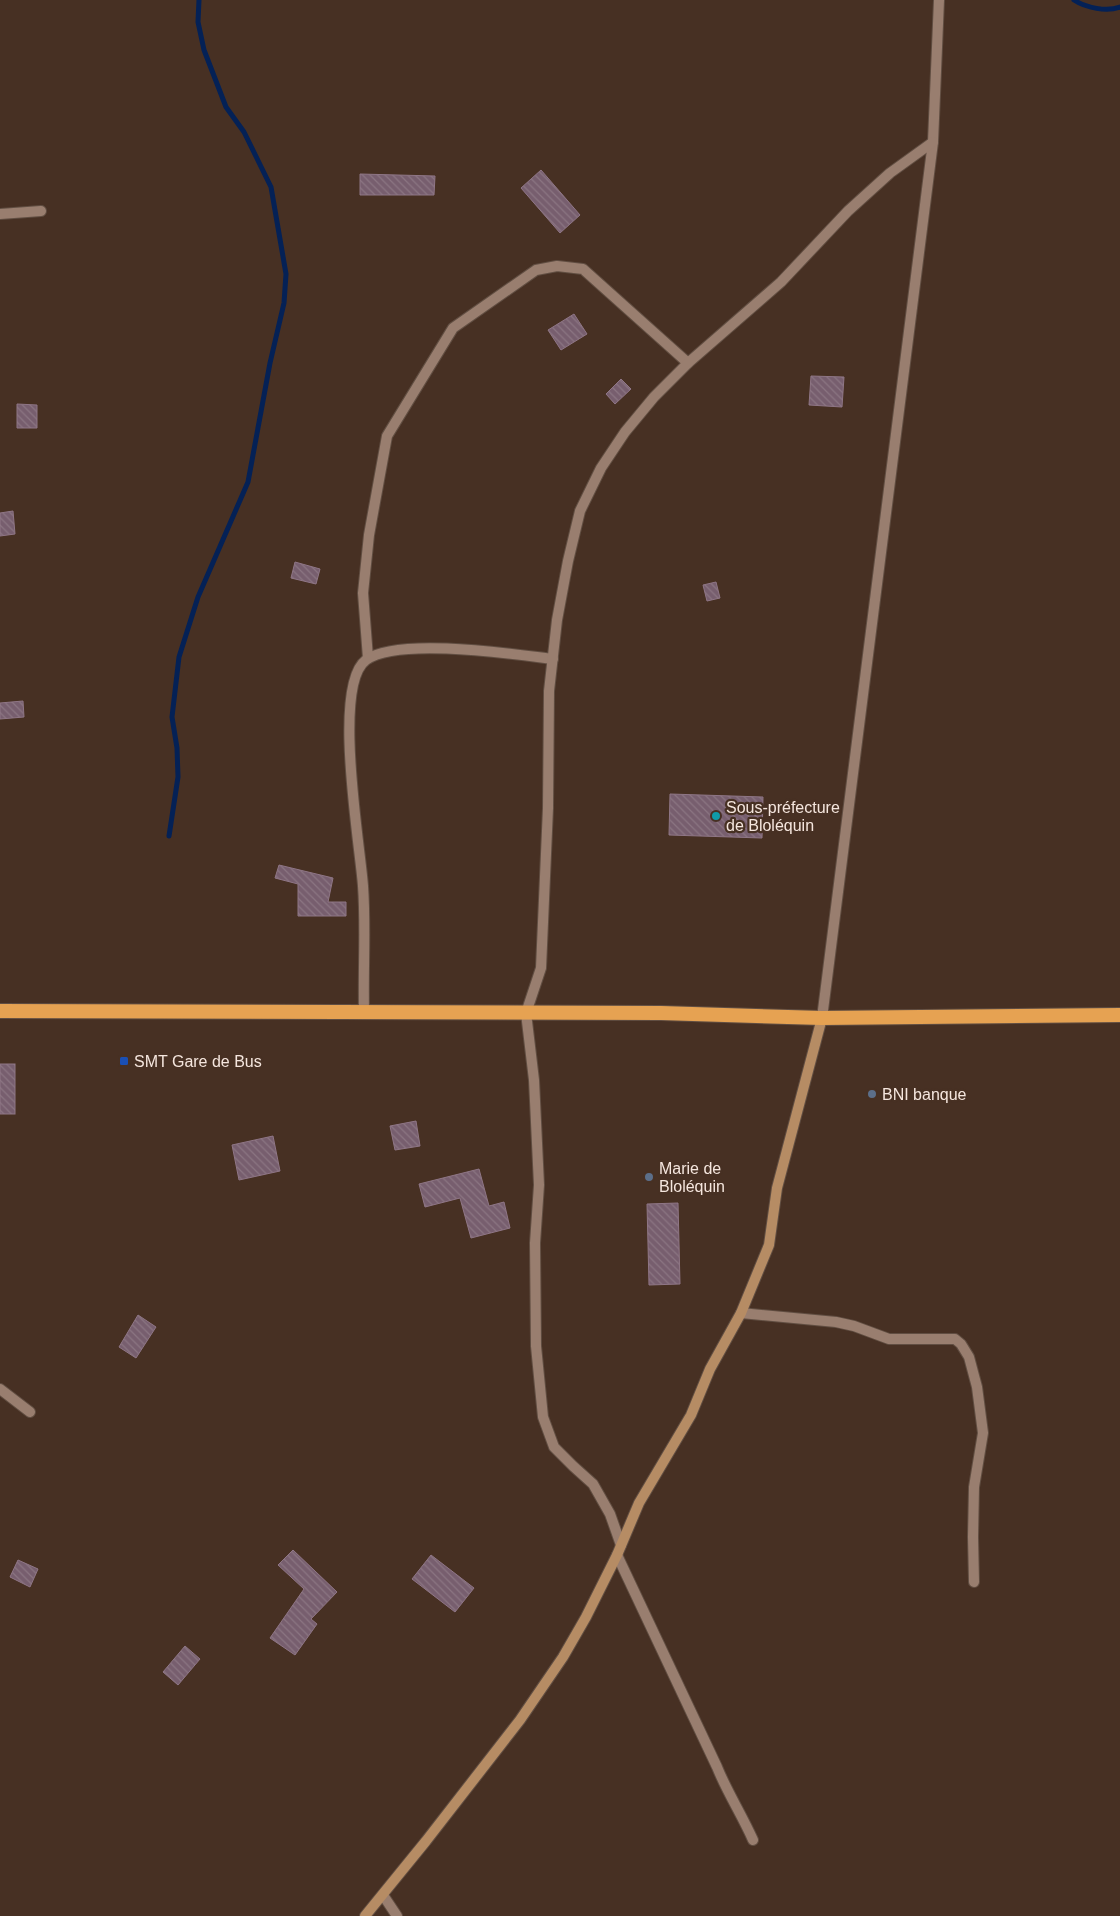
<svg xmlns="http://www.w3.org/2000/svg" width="1120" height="1916" viewBox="0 0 1120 1916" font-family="Arial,sans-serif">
<defs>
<pattern id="building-back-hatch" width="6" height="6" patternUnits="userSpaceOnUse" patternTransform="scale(1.25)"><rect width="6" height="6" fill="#775e6e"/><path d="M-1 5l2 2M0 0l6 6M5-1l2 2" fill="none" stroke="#8b7582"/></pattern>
</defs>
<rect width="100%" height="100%" fill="#473023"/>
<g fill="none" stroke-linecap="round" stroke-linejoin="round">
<g stroke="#042156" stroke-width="5">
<path d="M 1074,0 C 1086,8 1107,12 1120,7"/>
<polyline points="169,836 178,777 177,748 172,717 179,657 198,597 248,482 270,363 284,303 286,274 271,187 244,132 226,107 204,50 198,22 199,0"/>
</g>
</g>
<g fill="url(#building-back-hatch)" stroke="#8f7686">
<polygon points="541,170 580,215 560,233 521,188"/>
<polygon points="360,174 435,176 434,195 360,195"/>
<polygon points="574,314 587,334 561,350 548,330"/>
<polygon points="811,376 844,377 842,407 809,405"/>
<polygon points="621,379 631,389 615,404 606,394"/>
<polygon points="17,404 37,405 37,428 17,428"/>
<polygon points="13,511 15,534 0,536 0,513"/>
<polygon points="295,562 320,569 316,584 291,578"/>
<polygon points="716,582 720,598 707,601 703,585"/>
<polygon points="23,701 24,717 0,719 0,703"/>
<polygon points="670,794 763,797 762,838 669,835"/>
<polygon points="279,865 333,878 328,902 346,902 346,916 298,916 298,884 275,878"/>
<rect x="0" y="1064" width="15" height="50"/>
<polygon points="416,1121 420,1146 395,1150 390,1126"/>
<polygon points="273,1136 280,1171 239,1180 232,1145"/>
<polygon points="479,1169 489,1206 504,1202 510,1228 471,1238 460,1198 425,1207 419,1184"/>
<polygon points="678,1203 680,1284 649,1285 647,1204"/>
<polygon points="138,1315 156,1327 136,1358 119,1347"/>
<polygon points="293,1550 337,1592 311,1619 317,1624 295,1655 270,1638 304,1589 278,1565"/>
<polygon points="431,1555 474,1588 455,1612 412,1579"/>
<polygon points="18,1560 38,1569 30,1587 10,1577"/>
<polygon points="185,1646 200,1659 178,1685 163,1672"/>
</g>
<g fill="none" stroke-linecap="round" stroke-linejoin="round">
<defs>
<g id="minor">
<polyline points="0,214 41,211"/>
<polyline points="368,658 363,593 369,535 387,436 453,328 536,270 557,266 583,269 688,363"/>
<path d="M 364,1011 C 363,969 366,927 363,886 C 360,844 332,685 366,660 C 398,637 512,654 553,659"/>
<polyline points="822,1018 933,142 939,0"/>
<polyline points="741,1313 836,1322 854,1326 889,1339 955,1339 961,1344 969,1357 977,1387 983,1433 974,1487 973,1537 974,1582"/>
<polyline points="0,1389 30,1412"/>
<polyline points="621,1545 610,1514 593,1484 573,1466 554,1447 543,1417 536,1346 535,1243 539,1185 534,1080 526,1013 541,968 548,808 549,691 557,620 568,561 580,511 601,468 625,432 654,397 688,363 781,282 848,211 890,173 933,142"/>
<path d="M 617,1555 L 717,1767 C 727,1792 742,1815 753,1840"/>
<polyline points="383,1895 397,1916"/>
</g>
<polyline id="secondary" points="365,1916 426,1841 520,1720 563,1657 586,1617 617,1555 639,1503 691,1415 710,1369 741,1313 769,1245 777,1188 822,1018"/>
<polyline id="trunk" points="0,1011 661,1013 822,1018 1120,1015"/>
</defs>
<use href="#minor" stroke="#614e42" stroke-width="12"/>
<use href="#secondary" stroke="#614e42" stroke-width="12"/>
<use href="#trunk" stroke="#614e42" stroke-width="16"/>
<use href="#minor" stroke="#997e6f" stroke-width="10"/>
<use href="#secondary" stroke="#b68c64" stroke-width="10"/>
<use href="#trunk" stroke="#e6a252" stroke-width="14"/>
</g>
<circle fill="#0f9aa8" stroke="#473023" stroke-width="2" cx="716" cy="816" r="5"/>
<rect fill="#1a4fb4" stroke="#473023" stroke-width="2" x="119" y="1056" width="10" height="10" rx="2.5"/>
<g fill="#5c6f8a" stroke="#473023" stroke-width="2">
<circle cx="872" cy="1094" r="5"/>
<circle cx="649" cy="1177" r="5"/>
</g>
<g text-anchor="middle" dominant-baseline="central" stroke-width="4.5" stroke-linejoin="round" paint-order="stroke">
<g font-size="16" fill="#f5e6de" stroke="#473023" text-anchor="start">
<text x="726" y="807">Sous-préfecture<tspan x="726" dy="18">de Bloléquin</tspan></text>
<text x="134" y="1061">SMT Gare de Bus</text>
<text x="882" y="1094">BNI banque</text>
<text x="659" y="1168">Marie de<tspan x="659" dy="18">Bloléquin</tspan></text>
</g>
</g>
</svg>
